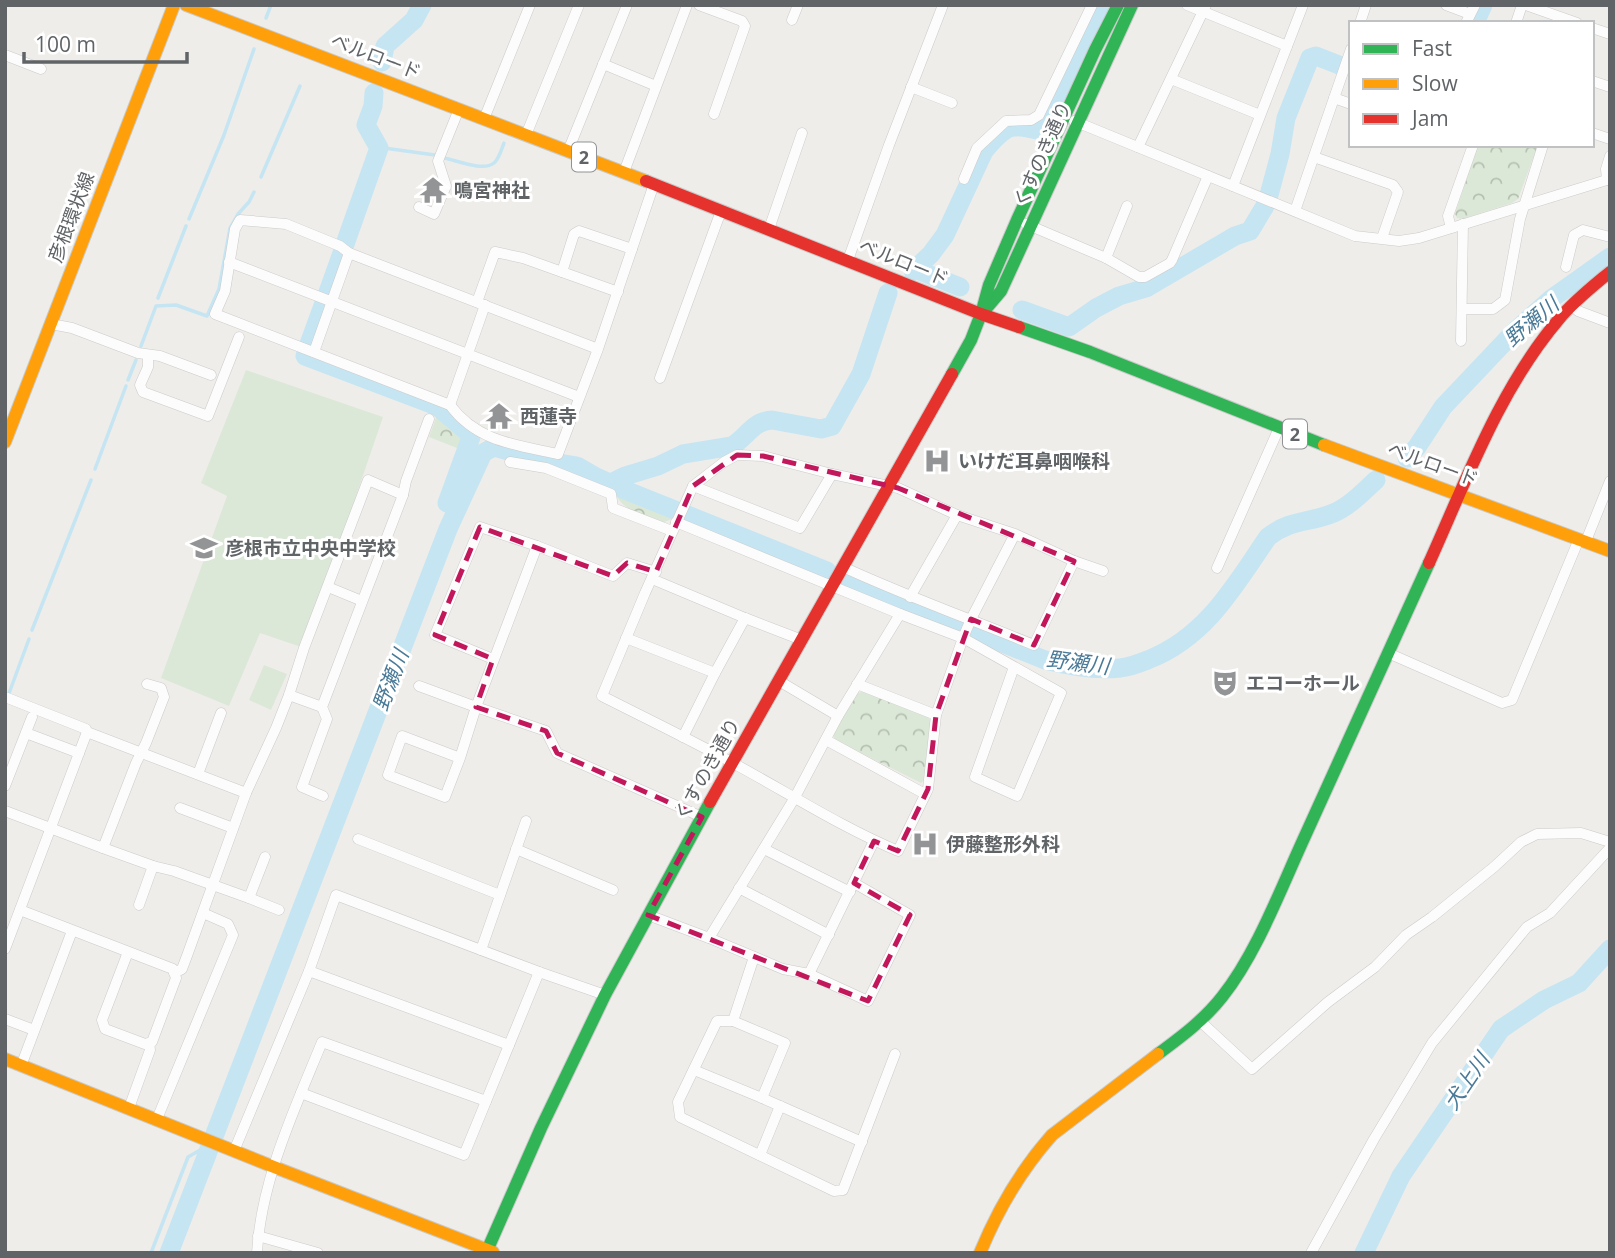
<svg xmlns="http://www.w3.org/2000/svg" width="1615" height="1258" viewBox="0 0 1615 1258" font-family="'Open Sans','Noto Sans JP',sans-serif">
<defs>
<pattern id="park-crowns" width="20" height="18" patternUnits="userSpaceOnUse" patternTransform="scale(1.75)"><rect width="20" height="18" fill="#dce8d7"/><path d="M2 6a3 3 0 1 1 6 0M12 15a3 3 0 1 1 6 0" fill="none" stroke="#b6c0b2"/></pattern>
</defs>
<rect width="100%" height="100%" fill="#efedea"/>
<g fill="url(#park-crowns)">
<polygon points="1478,145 1538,145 1518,199 1512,203 1462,219 1457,218 1455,214"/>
<polygon points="437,415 463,436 465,442 462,450 429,437"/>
<path d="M 617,492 L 673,515 L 672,519 L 662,523 C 645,516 625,512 616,495 Z"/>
<polygon points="863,691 927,716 932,722 924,780 921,783 835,740 833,734 857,694"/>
</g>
<g fill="#dce8d7">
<polygon points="246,370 383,417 304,648 260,633 229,706 161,678 227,496 201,483"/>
<polygon points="264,665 287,674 271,710 249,700"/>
</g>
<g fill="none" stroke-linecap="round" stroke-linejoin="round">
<g stroke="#c5e5f2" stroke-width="3.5">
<polyline points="266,18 271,5"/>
<polyline points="377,151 384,148 435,155"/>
<path d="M 444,158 C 456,160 483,172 494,163 C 499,159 502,148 504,143"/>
<polyline points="261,177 300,86"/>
<polyline points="189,219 224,135 254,49"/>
<polyline points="158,298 186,226"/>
<polyline points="141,346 156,306 176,305 207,316 219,289 230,228 238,214 249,202 254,192"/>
<polyline points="128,380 136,360"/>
<polyline points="95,469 126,386"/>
<polyline points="32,630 91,480"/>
<polyline points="8,696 29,639"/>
<polyline points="151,1253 188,1157 209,1145"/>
</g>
<g stroke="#c5e5f2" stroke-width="19">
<polyline points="1475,23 1483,5"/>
<polyline points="382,62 385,46 414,20 422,5"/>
<polyline points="1269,195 1280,154 1286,118 1310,58 1316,56 1339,65"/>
<polyline points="345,244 379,148 366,125 373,106 374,93"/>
<polyline points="915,269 960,287"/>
<path d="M 913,271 L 931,254 L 945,235 L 984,151 C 991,143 1003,127 1015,127 C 1022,126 1031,129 1038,130 L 1041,127 L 1101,5"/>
<polyline points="327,295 342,253"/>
<polyline points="1022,310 1069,327 1096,308 1119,296 1146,288 1235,236 1250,231 1265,206"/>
<polyline points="309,344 324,303"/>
<polyline points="307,353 305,356 437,406 470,434 471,437 447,503"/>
<polyline points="1407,458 1417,447 1443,407 1514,332 1551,299 1610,257"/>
<path d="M 611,483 L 625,476 L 658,466 L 683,454 L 732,446 C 747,437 753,421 772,420 L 821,429 L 832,426 L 861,374 L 888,293"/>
<path d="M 848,581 L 1045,660 C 1069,666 1095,671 1120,668 C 1131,667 1140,663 1150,659 C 1207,636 1235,585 1268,537 C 1289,520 1307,523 1331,514 C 1348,508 1363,492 1376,480"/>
<polyline points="169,1253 448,529 483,453 494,447 535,459 577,466 596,477 625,490 827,571"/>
<polyline points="1364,1253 1401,1176 1501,1029 1544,1000 1579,983 1610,949"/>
</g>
<defs>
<g id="street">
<polyline points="699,5 742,21 745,26 714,114"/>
<polyline points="1187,5 1287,46"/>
<polyline points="1446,5 1470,14"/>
<polyline points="1526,5 1577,23"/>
<polyline points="792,20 798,5"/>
<polyline points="1360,23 1366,5"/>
<polyline points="1466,23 1475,5"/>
<polyline points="1516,23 1522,5"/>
<polyline points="1592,28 1610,34"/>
<polyline points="5,55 41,69"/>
<polyline points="603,64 656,86"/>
<polyline points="1171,79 1260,115"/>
<polyline points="1592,81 1610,87"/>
<polyline points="911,87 952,103"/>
<polyline points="1334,98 1351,104"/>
<polyline points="484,119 530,5"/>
<polyline points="1074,121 1355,236 1399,241 1419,238 1610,179"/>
<polyline points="1592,133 1610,139"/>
<polyline points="526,135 579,5"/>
<polyline points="1138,147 1206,5"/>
<polyline points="568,151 627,5"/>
<polyline points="1314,157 1393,185 1398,192 1382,238"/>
<polyline points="624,172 687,5"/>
<polyline points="964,179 977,148 1006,121 1031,120 1039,115 1092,5"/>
<polyline points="1607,180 1606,169 1610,156"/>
<polyline points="1233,186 1303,5"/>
<polyline points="419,207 434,214 446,186 438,161 459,109"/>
<polyline points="1295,211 1351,49"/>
<polyline points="1026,224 1106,258 1139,277 1145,277 1170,263 1172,260 1208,176"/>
<polyline points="1451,228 1448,216 1473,145"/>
<polyline points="769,229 802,133"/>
<polyline points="1106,258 1127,206"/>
<polyline points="848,260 889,145 943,5"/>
<polyline points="229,262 579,397"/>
<polyline points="1566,267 1574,235 1583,230 1610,237"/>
<polyline points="562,272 574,234 579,231 632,249"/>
<polyline points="477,302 495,252 523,258 618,292"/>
<polyline points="1571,305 1578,311 1610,323"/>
<polyline points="1462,309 1493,309 1505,300 1520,219 1543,145"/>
<polyline points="51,324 72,328 138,353 160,356 211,375"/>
<polyline points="1461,341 1463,224"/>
<path d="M 598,349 L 349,253 L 340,246 L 286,224 L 240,220 L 235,229 L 225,291 L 215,314 L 450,405 C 477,442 517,445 558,454 L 598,349 L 654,184"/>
<polyline points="314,352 349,253"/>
<polyline points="148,355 148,367 140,385 143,392 208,416 239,337"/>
<polyline points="660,378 721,211"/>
<polyline points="450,405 485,305"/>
<polyline points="510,462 546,468 611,494 613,508 672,531"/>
<polyline points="693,486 800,528 832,474"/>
<polyline points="676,522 900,614 963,638 1061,693 1017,796 975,777 1014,667"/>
<path d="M 1015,534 L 971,619 L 963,638 L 936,715 L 928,789 L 898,851 C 839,826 787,792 731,762 C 689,739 645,718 602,696 L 645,593 L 693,486 L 724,462 L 737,455 L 763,456 L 832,474 L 898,488 L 957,515 L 1015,534 L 1074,561 L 1103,571"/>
<polyline points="1586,541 1610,481"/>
<path d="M 843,567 C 906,596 970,619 1034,645 L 1074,561"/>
<polyline points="1217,568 1279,428"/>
<polyline points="656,572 627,563 613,576 537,546 476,707 546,731 557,753 702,817"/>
<polyline points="652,579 745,618 802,640"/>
<polyline points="328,587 362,601"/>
<polyline points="910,597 957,515"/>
<polyline points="626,638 715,673"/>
<polyline points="1388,653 1502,703 1512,700 1579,539"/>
<polyline points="493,659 435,635 480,527 537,546"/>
<polyline points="779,681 838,716"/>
<polyline points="857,684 936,715"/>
<polyline points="419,686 476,707 460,758 402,736 388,775 445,797 460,758"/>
<polyline points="289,695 322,707"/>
<polyline points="5,697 86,729 87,732 246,793"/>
<polyline points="26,733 79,753"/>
<polyline points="683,737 715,673 745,618"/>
<polyline points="826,740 925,794"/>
<polyline points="198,774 221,713"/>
<polyline points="5,786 32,717"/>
<polyline points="323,796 302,787 327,719 322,707 403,495 406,481 429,419"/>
<polyline points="180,808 233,828"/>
<polyline points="5,811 103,848 153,866 174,871 249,898 265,857"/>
<polyline points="358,839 500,895"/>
<polyline points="103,848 136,763 146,743 164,697 161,688 147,684"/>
<polyline points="516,849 613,890"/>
<polyline points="764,849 850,892"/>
<polyline points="739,888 829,935"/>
<polyline points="249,898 279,910"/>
<polyline points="139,905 153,866"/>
<polyline points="20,910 173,969 176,978 152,1042 145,1044 105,1029 102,1020 128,952"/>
<polyline points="648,915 709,938 783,969 809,974 874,841"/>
<polyline points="709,938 794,799 838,716 900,614"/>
<polyline points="5,949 87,732"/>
<polyline points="481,950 526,821"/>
<polyline points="754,957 733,1021 717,1021 678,1102 680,1117 834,1191 843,1190 895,1054"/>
<polyline points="309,971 336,895 539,972 605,995"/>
<polyline points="174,973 182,969 188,953 246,793 276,728 289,695 304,648 368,480 403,495"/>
<polyline points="809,974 868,1001 910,915 854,883"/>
<polyline points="5,1019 34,1030"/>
<polyline points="733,1021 785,1043 762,1098"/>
<polyline points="1200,1021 1252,1069 1328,1002 1375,967 1406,935 1432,917 1494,867 1521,842 1537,834 1581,833 1610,842"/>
<polyline points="21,1066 72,931"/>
<polyline points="694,1070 762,1098 862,1142"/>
<polyline points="301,1093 464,1155 539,972"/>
<polyline points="129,1108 150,1050 149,1043"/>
<polyline points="157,1119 233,935 228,924 203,913"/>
<polyline points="234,1151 309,971 509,1045"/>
<polyline points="760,1155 780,1106"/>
<polyline points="258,1236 318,1253"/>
<path d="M 257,1253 C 261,1180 295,1108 322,1042 L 486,1101"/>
<polyline points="1311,1253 1374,1139 1432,1043 1527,927 1550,913 1610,848"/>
</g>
<g id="fast">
<polyline points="984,311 1001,291 1132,5"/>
<polyline points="1019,327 1090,352 1324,445"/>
<polyline points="952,374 971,340 981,314 989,285 1017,220 1095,50 1118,5"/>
<path d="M 1158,1054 C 1181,1037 1204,1020 1222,997 C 1257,953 1281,888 1305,836 C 1346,745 1387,654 1429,563"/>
<polyline points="486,1253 541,1128 605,995 710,802"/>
</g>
<g id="slow">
<polyline points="186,5 646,181"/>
<polyline points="5,442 174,5"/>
<polyline points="1324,445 1610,551"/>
<polyline points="5,1059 274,1167 493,1252"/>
<path d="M 980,1253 C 998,1209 1020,1171 1052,1135 L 1158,1054"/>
</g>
<g id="jam">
<polyline points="646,181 981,314 1019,327"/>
<path d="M 1429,563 C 1466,481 1500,388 1559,319 C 1574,301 1592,287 1610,272"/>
<polyline points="710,802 952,374"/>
</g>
</defs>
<use href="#street" stroke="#cbcbca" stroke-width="11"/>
<use href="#fast" stroke="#c9cac9" stroke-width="14"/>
<use href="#slow" stroke="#c9cac9" stroke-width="14"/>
<use href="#jam" stroke="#c9cac9" stroke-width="14"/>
<use href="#street" stroke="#fdfcfc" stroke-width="10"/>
<use href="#fast" stroke="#30b455" stroke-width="12"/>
<use href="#slow" stroke="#ff9f0a" stroke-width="12"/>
<use href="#jam" stroke="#e5322d" stroke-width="12"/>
</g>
<path fill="none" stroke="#c2185b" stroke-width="5" stroke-dasharray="14 9" stroke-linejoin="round" d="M 737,455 L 763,456 L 898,488 L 1074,561 L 1034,645 L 971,619 L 936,715 L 928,789 L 898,851 L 874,841 L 854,883 L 910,915 L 868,1001 L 648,915 L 702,817 L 557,753 L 546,731 L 476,707 L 493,659 L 435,635 L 480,527 L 613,576 L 627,563 L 656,572 L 693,486 Z"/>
<defs>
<symbol id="temple-bare" viewBox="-9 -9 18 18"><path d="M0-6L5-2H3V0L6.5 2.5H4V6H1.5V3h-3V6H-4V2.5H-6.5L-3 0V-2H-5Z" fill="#929495" stroke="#fff" stroke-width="2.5" paint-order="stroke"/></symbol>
<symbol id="hospital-bare" viewBox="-9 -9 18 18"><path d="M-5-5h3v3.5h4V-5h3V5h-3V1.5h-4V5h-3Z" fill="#929495" stroke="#fff" stroke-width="2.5" paint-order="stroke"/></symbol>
<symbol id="school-bare" viewBox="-9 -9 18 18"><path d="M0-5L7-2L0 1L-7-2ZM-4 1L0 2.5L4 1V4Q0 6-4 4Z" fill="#929495" stroke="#fff" stroke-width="2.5" paint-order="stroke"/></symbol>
<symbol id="theatre-bare" viewBox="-9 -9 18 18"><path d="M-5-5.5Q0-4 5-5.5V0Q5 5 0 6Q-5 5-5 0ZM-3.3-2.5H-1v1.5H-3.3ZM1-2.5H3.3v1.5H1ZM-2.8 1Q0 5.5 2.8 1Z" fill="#929495" stroke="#fff" stroke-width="2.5" paint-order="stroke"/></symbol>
</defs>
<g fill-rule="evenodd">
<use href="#temple-bare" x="414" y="171" width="38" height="38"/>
<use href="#temple-bare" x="480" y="397" width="38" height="38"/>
<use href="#hospital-bare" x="918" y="442" width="38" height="38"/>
<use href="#school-bare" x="185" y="529" width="38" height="38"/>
<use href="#theatre-bare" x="1206" y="664" width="38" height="38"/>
<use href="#hospital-bare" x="906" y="825" width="38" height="38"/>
</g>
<g text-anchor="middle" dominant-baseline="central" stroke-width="6" stroke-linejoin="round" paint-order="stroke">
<g fill="#fff" stroke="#909295" stroke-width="2">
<rect x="572" y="142.5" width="24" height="29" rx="5"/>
<rect x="1283" y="419.5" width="24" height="29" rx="5"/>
</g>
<g font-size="18" font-weight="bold" fill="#606467">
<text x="584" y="157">2</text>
<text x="1295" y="434">2</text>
</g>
<g font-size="19" fill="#606467" stroke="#fff">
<text transform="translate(376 56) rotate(21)">ベルロード</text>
<text transform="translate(1042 154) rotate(-66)">くすのき通り</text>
<text transform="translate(71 217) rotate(-69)">彦根環状線</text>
<text transform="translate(904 262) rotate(22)">ベルロード</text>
<text transform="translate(1433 464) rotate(20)">ベルロード</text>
<text transform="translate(707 769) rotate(-61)">くすのき通り</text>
</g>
<g font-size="19" font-weight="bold" fill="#606467" stroke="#fff" text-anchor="start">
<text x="454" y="190">鳴宮神社</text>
<text x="520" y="416">西蓮寺</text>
<text x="958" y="461">いけだ耳鼻咽喉科</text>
<text x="225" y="548">彦根市立中央中学校</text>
<text x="1246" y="683">エコーホール</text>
<text x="946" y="844">伊藤整形外科</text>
</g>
<g font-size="21" font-style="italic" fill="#497a97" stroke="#fff">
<text transform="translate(1531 321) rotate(-40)">野瀬川</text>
<text transform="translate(1078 662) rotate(7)">野瀬川</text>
<text transform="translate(390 680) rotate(-69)">野瀬川</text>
<text transform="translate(1466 1081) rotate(-56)">犬上川</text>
</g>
</g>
<rect width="1615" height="1258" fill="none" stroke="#606467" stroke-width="14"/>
<rect x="1349" y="21" width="245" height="126" fill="#ffffff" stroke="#bfc1c2" stroke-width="2"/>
<rect x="1363" y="44" width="35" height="10" fill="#30b455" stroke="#bfc1c2" stroke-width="2"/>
<text x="1412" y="56" font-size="21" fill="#606467">Fast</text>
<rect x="1363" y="79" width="35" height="10" fill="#ff9f0a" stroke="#bfc1c2" stroke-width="2"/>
<text x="1412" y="91" font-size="21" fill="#606467">Slow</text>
<rect x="1363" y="114" width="35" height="10" fill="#e5322d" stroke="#bfc1c2" stroke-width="2"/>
<text x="1412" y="126" font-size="21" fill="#606467">Jam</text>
<path d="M24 52v10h163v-10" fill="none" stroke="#606467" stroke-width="3.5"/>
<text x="35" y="52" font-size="21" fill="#606467" stroke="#ffffff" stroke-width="5" paint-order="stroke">100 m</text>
</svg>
